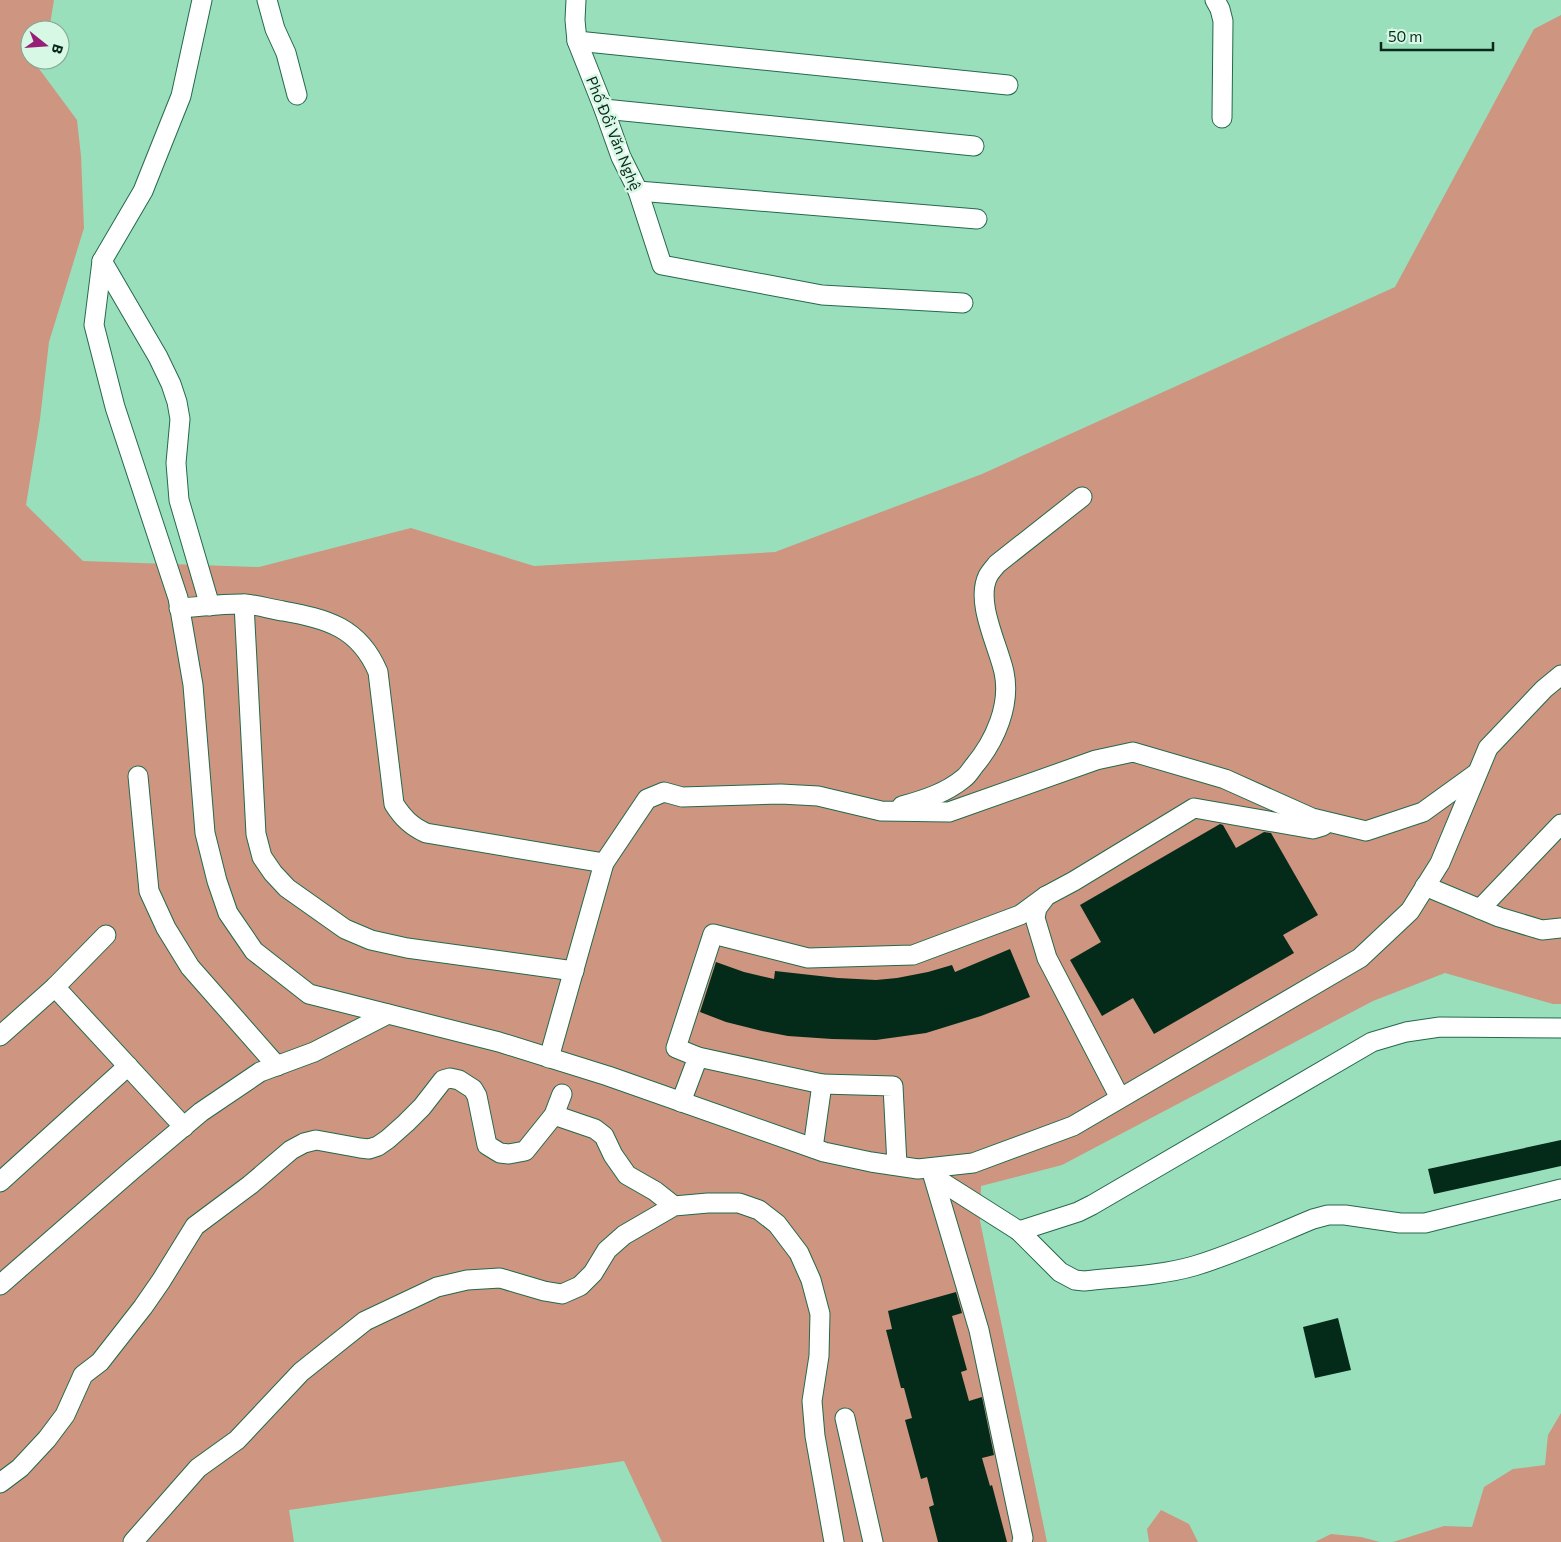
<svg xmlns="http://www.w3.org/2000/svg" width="1561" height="1542" viewBox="0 0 1561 1542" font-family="Commissioner,sans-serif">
<rect width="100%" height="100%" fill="#9adfbc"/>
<g fill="#ce9580">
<polygon points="0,0 54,0 49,30 30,30 30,60 39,60 37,66 77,120 81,156 84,228 49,342 40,419 26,505 83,561 259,567 411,528 534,566 775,552 982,474 1395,287 1534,29 1561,15 1561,1004 1553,1004 1445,973 1373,1001 1062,1165 981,1186 980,1221 1047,1542 662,1542 624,1461 289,1510 294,1542 0,1542"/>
<polygon points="1561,1413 1561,1542 1393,1542 1444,1526 1472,1527 1484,1487 1513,1469 1545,1465 1548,1435"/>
<polygon points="1161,1510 1189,1524 1198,1542 1149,1542 1147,1529"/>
<polygon points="1331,1534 1361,1537 1380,1542 1315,1542"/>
</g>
<g fill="#042a1a">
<polygon points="1220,824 1223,825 1236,848 1264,832 1271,833 1318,915 1283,935 1294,953 1154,1034 1133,998 1102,1016 1070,960 1101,942 1080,905"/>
<polygon points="1010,949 1030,997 981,1016 926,1033 876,1040 832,1039 788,1036 762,1031 726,1022 700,1012 716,962 744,972 774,979 775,971 838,978 876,980 897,978 928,972 952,965 955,972"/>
<polygon points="1561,1140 1561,1166 1434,1194 1428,1169"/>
<polygon points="956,1292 962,1313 952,1316 967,1370 961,1372 969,1401 982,1397 994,1455 982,1458 990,1486 992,1485 1007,1542 938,1542 929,1507 934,1505 927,1477 921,1479 905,1420 912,1418 904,1388 901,1388 886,1330 892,1329 888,1311"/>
<polygon points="1338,1318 1351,1370 1315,1378 1303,1327"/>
</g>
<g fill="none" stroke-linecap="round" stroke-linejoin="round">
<defs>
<g id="minor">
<polyline points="202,0 181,96 143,191 102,261 94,325 115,407 178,598 193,685 205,833 217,881 228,913 254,951 309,994 499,1042 608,1076 824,1152 871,1162 918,1169 973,1163 1073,1126 1360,958 1410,911 1440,863 1488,748 1544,689 1561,675"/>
<polyline points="267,0 275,29 286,53 297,95"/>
<polyline points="576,0 575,20 577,41 604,109 621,157 638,191 662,265 822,295 963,303"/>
<polyline points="1215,0 1220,9 1223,21 1222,118"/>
<polyline points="577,41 1008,85"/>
<polyline points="604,109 974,146"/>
<polyline points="638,191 977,219"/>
<polyline points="102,261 158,357 171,384 177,402 180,419 176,463 179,500 210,606"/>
<polyline points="244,604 256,834 262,857 273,873 287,888 345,929 371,940 407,948 574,971"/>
<path d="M 179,608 C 200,607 225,603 245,604 C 258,605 270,609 283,611 C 327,619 359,627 378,672 L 394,804 C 403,818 411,826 426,833 L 604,863"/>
<polyline points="138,776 149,891 166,928 190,967 277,1066"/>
<path d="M 902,806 C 924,800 946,793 964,778 C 968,775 971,770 974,766 C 995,741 1011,705 1004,672 C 998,645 975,602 988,576 C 990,572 994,568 997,564 L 1082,497"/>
<polyline points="1425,886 1499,917 1542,930 1561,928"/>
<polyline points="1480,909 1561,824"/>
<polyline points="55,987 184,1127"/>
<polyline points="0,1036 55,987 106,935"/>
<polyline points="698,1057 822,1084 813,1148"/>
<polyline points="549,1058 604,863 647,799 664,792 682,797 781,794 818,796 881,811 949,812 1096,760 1133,752 1225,779 1312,818 1366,831 1423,812 1477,773"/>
<polyline points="822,1084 893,1086 897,1165"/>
<polyline points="1120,1098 1047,958 1035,918 1037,908 1046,896 1074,881 1194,808 1313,829 1323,826"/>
<polyline points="681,1102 698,1057 676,1048 713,934 808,958 913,955 1020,915 1046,896"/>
<polyline points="554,1115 595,1129 604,1136 613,1155 627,1175 655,1191 674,1206"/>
<polyline points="932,1172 979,1330 1023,1538 1022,1542"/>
<path d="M 934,1177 L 1019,1231 L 1060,1272 L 1075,1280 L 1084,1281 C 1120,1277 1159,1276 1194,1266 C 1235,1254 1274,1235 1313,1219 L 1328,1215 L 1345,1215 L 1400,1223 L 1425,1223 L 1561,1189"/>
<polyline points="0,1182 128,1066"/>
<polyline points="1019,1231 1078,1212 1092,1205 1372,1042 1406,1032 1440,1027 1561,1028"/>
<polyline points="0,1285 132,1170 201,1112 260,1072 314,1052 388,1014"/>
<polyline points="845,1418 873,1542"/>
<polyline points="0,1483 20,1468 47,1439 65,1415 83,1375 100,1362 143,1307 161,1281 195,1226 250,1185 291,1150 304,1143 316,1140 360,1148 369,1149 378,1146 388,1139 406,1123 422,1107 443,1080 450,1078 459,1080 473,1089 477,1096 487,1145 500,1153 509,1154 525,1151 554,1115 562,1094"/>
<polyline points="133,1542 198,1468 237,1440 301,1372 365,1321 437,1287 467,1280 500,1278 544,1291 562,1294 580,1286 593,1273 607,1250 624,1235 674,1206 708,1203 739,1203 759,1210 777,1224 799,1253 811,1280 820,1314 819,1356 812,1401 815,1436 834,1542"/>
</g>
</defs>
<use href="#minor" stroke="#23694b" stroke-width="21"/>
<use href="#minor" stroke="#fff" stroke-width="19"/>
</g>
<g text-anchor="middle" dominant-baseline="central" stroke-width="5" stroke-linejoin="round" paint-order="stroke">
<g font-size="15" fill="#0b281b" stroke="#d6f8e5">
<text transform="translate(614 133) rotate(68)">Phố Đồi Văn Nghệ</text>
</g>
</g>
<g transform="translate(45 45) rotate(107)"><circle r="24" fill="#d6f8e5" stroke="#85a594"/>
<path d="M0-4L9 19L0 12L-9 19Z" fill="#981e77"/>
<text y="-8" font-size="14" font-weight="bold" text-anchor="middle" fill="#0b281b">B</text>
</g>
<path d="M1381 42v8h112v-8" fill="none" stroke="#0b281b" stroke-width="2.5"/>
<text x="1388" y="42" font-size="15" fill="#0b281b" stroke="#d6f8e5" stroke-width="4" paint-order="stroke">50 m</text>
</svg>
